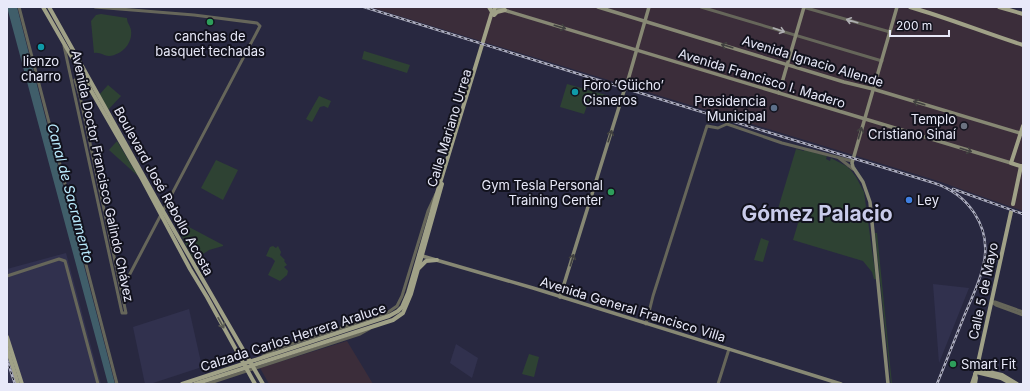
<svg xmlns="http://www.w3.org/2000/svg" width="1030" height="391" viewBox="0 0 1030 391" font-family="Inter,sans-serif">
<rect width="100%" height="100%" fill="#282840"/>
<g fill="#3b2d3a">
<polygon points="370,7 1007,7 1023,12 1023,211 938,181"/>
<polygon points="347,341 373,384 269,384 260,368"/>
</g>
<g fill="#31314e">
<polygon points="66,253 101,384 7,384 7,269"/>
<polygon points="933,284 969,288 939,363"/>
<polygon points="189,309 202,367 150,384 145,384 133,327"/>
<polygon points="456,344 478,358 472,378 450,363"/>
</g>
<g fill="#2e4233">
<path d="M 101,14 L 127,18 C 127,23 130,25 131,30 C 133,43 122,55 109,56 C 104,56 100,52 94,53 L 91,21 L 96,15 Z"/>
<polygon points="364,51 410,65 407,73 362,59"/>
<polygon points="567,84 606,95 602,107 588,103 584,114 560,107"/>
<polygon points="108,85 121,96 107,111 99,95"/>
<polygon points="319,96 331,101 328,108 324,106 320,107 312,122 306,119"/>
<polygon points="117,141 138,176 109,150"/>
<path d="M 796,149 L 804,151 L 805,149 C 812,152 819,154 827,156 L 826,159 L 830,161 L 831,158 L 848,167 L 848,168 L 850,169 L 856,177 L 864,192 L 876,279 L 874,279 L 872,272 L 863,261 L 793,240 L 799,220 L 777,212 Z"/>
<polygon points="216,160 238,170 223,200 201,188"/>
<polygon points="172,218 223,245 223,246 209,250 194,260"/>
<polygon points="875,233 877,233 892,384 891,384"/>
<polygon points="761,238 769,241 763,262 754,260"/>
<polygon points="273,246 276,248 278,246 281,252 280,255 285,260 284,261 287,265 284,267 288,271 287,275 280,281 268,275 275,261 272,258 266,256 270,247"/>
<polygon points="529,354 539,357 534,377 522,374"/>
</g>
<path fill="#405e6a" d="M 7,7 L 17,7 C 49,133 82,258 115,384 L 108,384 Z"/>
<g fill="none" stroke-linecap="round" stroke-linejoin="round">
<polyline stroke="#45455c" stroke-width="3.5" stroke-dasharray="3.5 2" stroke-linecap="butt" points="624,91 628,80"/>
<g stroke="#66665a" stroke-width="3">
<polyline points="19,7 117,384"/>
<polyline points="95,7 194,15 257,23 260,26 122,289"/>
<polyline points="701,7 882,61"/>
<polyline points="803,7 890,32"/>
<polyline points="64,46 122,313 126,313 80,96 75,80"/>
<polyline points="839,158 853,169"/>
<polyline points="7,276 59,259 65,261 98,384"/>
<polyline points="992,302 996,305 1023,315"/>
<polyline points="992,302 995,302 1023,312"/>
<polyline points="646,324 653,296 707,126 718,128 727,124 782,143 852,161"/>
<polyline points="263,356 276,349 387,313 397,306 402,296 428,211 436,194"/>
<polyline points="207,384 360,334 369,329"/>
<polyline points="718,384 729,349"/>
</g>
<g stroke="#878874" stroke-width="3.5">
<polyline points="494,7 1011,163"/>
<polyline points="598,7 844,82 873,89 1023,134"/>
<polyline points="628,80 649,7"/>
<polyline points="779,93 804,7"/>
<polyline points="419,255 533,288 841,384"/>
<polyline points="560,297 624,91"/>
<polyline points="888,384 870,202 863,182 853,167 852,163 897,7"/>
</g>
<g stroke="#a0a187" stroke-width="4">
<polyline points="43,7 142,179 190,269 207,297 255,384"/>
<polyline points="49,7 163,211 263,384"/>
<path d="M 910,7 C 948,18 985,33 1023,45"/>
<polyline points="999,7 1023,14"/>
<polyline points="493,14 495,7"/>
<polyline points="494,15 497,12 505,10"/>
<polyline points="1023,126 1011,163 1023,167"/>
<polyline points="1013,204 1021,166"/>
<polyline points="419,268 426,261 437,260"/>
<polyline points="7,337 22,384"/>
<polyline points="7,348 18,384"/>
<polyline points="976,369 1002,375 1017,384"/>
<polyline points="976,372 1001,378 1012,384"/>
<polyline points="182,384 389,316 398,311 402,307 408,293 437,193 492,12 489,7"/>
<polyline points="195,384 393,320 403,313 411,294 442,184"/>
<polyline points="972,384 976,372 1011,212"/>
<polyline points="975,384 976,378 975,374"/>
</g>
<defs>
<g id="rail">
<path d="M 364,7 L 627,89 L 934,183 C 968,194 991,226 984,262 C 981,280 972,297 965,314 C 956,337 946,361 937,384"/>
<polyline points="953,189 1023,214"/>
<polyline points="7,360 15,384"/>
</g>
</defs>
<use href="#rail" stroke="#acadbf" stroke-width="2.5"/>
<use href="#rail" stroke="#12121d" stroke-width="1" stroke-dasharray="3" stroke-linecap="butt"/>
</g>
<defs><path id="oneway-shaft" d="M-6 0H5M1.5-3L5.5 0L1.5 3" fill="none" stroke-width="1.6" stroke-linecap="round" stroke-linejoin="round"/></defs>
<g stroke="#aeaeb1">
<use href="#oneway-shaft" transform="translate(852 21) rotate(-164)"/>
<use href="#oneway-shaft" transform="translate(779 30) rotate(19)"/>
</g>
<g stroke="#414140">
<use href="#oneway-shaft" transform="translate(560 27) rotate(17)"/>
<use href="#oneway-shaft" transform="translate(727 46) rotate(-163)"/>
<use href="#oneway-shaft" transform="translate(919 103) rotate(-163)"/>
<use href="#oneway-shaft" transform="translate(860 133) rotate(-74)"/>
<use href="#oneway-shaft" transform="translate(610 136) rotate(-72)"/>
<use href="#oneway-shaft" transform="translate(966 150) rotate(17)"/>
<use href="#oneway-shaft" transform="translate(572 260) rotate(-73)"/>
</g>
<use stroke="#595a52" href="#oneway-shaft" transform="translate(221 323) rotate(61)"/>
<g fill="#2e9e5b" stroke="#12121d" stroke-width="1.5">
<circle cx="210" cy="22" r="4"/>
<circle cx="611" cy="192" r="4"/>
<circle cx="953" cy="364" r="4"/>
</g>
<g fill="#0f9aa8" stroke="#12121d" stroke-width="1.5">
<circle cx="41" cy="47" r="4"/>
<circle cx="575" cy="92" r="4"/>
</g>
<circle fill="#5c6f8a" stroke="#12121d" stroke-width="1.5" cx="774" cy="108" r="4"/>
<circle fill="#6b7280" stroke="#12121d" stroke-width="1.5" cx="964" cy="126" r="4"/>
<circle fill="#3f7fe0" stroke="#12121d" stroke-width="1.5" cx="909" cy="200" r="4"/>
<g text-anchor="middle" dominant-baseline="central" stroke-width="4" stroke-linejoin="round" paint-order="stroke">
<g font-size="13" fill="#e8e9f9" stroke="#12121d" text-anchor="start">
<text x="210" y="36" text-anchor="middle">canchas de<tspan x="210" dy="15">basquet techadas</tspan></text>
<text x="41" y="61" text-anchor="middle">lienzo<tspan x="41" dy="15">charro</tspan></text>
<text x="583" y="85">Foro ‘Güicho’<tspan x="583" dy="15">Cisneros</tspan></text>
<text x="766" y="101" text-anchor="end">Presidencia<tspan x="766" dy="15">Municipal</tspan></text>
<text x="956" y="119" text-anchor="end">Templo<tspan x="956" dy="15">Cristiano Sinaí</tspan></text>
<text x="603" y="185" text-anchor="end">Gym Tesla Personal<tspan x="603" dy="15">Training Center</tspan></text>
<text x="917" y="200">Ley</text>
<text x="961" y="364">Smart Fit</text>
</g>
<g font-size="13" fill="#e8e9f9" stroke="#12121d">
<text transform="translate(813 61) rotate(17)">Avenida Ignacio Allende</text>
<text transform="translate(762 78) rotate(17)">Avenida Francisco I. Madero</text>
<text transform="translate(449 128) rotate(-73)">Calle Mariano Urrea</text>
<text transform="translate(103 176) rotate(78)">Avenida Doctor Francisco Galindo Chávez</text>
<text transform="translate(164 191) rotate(61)">Boulevard José Rebollo Acosta</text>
<text transform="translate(983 291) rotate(-78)">Calle 5 de Mayo</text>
<text transform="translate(633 309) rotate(17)">Avenida General Francisco Villa</text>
<text transform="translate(293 337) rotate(-18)">Calzada Carlos Herrera Araluce</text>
</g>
<g font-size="14" font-style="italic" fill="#baebfe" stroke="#12121d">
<text transform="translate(71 193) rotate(75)">Canal de Sacramento</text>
</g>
<g font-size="21" font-weight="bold" fill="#c9cbea" stroke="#12121d">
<text x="817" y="213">Gómez Palacio</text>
</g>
</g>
<rect width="1030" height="391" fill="none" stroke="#e8e9f9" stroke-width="16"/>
<path d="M890 30v6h59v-6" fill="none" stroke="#e8e9f9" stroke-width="2"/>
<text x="896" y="30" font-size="12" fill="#e8e9f9" stroke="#12121d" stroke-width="3" paint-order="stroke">200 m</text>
</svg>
